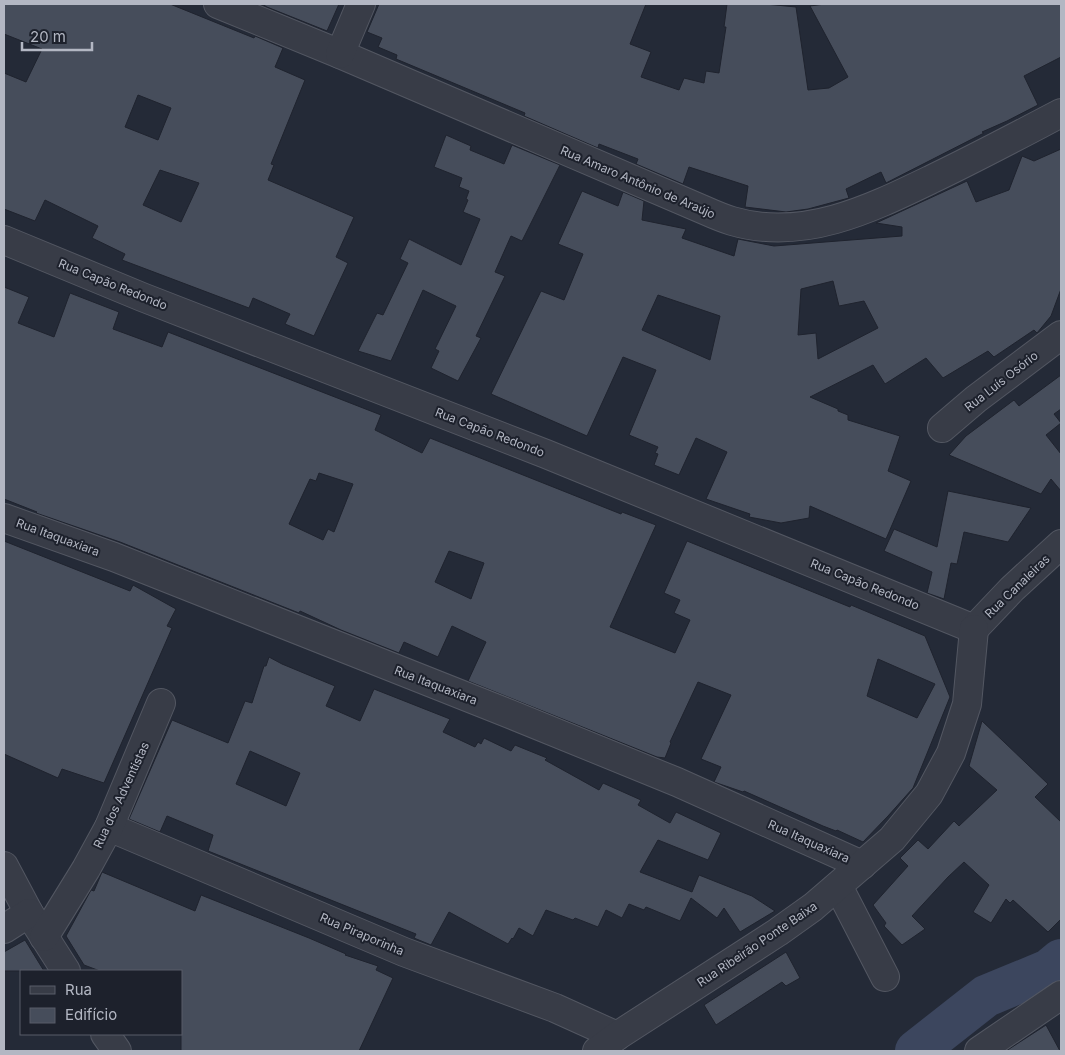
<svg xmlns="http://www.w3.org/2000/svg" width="1065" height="1055" viewBox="0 0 1065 1055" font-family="Inter,sans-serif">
<rect width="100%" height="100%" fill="#242a37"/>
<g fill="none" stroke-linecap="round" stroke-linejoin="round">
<polyline stroke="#3c465e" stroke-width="42" points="916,1051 986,996 1049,970 1061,960"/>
</g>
<g fill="#464d5b" stroke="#1f232e" fill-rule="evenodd">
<path d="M 4,4 L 170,4 L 254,38 L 255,36 L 283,48 L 275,67 L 305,80 L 271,164 L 274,165 L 268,180 L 354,217 L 336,257 L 348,263 L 314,336 L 285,324 L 290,314 L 253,298 L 249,308 L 122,260 L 125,254 L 92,238 L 98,226 L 45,200 L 35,221 L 4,209 L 4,73 L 26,82 L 42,49 L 4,34 ZM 138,95 L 171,108 L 158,140 L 125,127 ZM 160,170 L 199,183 L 181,222 L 143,205 Z"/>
<polygon points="262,4 339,4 327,31 267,7"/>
<polygon points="379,4 646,4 630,44 651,52 641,77 679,90 684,78 704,83 706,71 719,73 726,27 724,27 727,4 765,4 796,7 808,90 829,88 848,77 810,6 825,4 1061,4 1061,57 1024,76 1038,105 1007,121 982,132 984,133 886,183 881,172 846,189 849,198 808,209 786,212 745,207 748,186 689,167 683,184 636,164 638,159 599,144 598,148 524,116 525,113 396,59 397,55 378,47 382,38 367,32"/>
<polygon points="446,135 471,146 470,150 504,164 512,145 560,165 522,241 511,236 495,272 505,276 476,336 481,338 458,381 431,368 439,351 435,349 456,306 423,290 391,361 358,351 377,313 383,315 408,263 400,259 409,239 461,265 480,219 463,212 468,200 466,199 469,191 459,187 462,178 434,167"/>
<path d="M 1061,149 L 1061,289 L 1051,316 L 1037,333 L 1034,330 L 994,357 L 988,351 L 943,378 L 926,358 L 885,384 L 873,365 L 810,397 L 838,409 L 838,411 L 848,415 L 848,420 L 900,436 L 888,471 L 911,481 L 886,539 L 810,506 L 809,518 L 781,523 L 749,517 L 750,514 L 706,499 L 727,452 L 696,438 L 679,475 L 654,465 L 658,454 L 655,453 L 658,447 L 629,435 L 656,370 L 623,357 L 587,436 L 491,394 L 541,291 L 564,300 L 583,254 L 558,244 L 582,191 L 618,206 L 623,192 L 644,201 L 642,220 L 686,229 L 682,238 L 734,256 L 738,239 L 774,246 L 902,236 L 902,227 L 876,223 L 967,181 L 976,202 L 1009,190 L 1022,156 L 1034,161 ZM 833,281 L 839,306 L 864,301 L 878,328 L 818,359 L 816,333 L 798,335 L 801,289 ZM 658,295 L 720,316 L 710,360 L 642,330 Z"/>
<path d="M 4,287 L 29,297 L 18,323 L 54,337 L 70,293 L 119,312 L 113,329 L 162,347 L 168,332 L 381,415 L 375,430 L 422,453 L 430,438 L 621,514 L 622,512 L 656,525 L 610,627 L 675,653 L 690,620 L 674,613 L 680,600 L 664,593 L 687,541 L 850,607 L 851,605 L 925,636 L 950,697 L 913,788 L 888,816 L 863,842 L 837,830 L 836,831 L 823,826 L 744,791 L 743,792 L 714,782 L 721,767 L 701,759 L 731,695 L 698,682 L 670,742 L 671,743 L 665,758 L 657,757 L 468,681 L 486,642 L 452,626 L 438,657 L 404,642 L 399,653 L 341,630 L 300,611 L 299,613 L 120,542 L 36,513 L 37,512 L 4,499 ZM 319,473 L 353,484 L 334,532 L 328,529 L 323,540 L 289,524 L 310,479 L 316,481 ZM 449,551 L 484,563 L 471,599 L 435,582 ZM 878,659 L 935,684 L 917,718 L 867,696 Z"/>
<polygon points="1061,375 1061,409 1054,414 1061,423 1046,435 1061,454 1061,491 1051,479 1041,494 949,455 966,436 1014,400 1019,406"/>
<polygon points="948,491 1031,508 1008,542 964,532 957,564 951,563 944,599 927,593 932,572 884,551 894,529 937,547"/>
<polygon points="4,541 130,591 133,585 176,609 167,626 172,628 104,783 62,769 58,778 4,754"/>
<path d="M 269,657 L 282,664 L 335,686 L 326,706 L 360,721 L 374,689 L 450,719 L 443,732 L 475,747 L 478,742 L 481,744 L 484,738 L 511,751 L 515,745 L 547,758 L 545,760 L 599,790 L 603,783 L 641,800 L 638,805 L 670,823 L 676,812 L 721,833 L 708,860 L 658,840 L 640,872 L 692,892 L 699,875 L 752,896 L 775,911 L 740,932 L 724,908 L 717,918 L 691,898 L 680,921 L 646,907 L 644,910 L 629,904 L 622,918 L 606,910 L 598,927 L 575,918 L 573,920 L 546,910 L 533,936 L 519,928 L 513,939 L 512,938 L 508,944 L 449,912 L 431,945 L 414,938 L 416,934 L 208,851 L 213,835 L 167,816 L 160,832 L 129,819 L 172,720 L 228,743 L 245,701 L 252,703 L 264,666 L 266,666 ZM 250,751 L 300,773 L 286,806 L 236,784 Z"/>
<polygon points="982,721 1048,784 1035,797 1061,822 1061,919 1048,932 1013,900 1010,903 1006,899 991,923 973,912 989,885 964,862 948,877 912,916 925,929 902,945 884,926 886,923 873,905 908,866 900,858 918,840 928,849 954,821 959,826 997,790 969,766"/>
<polygon points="102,872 195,911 201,895 309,938 346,954 345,955 378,966 376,970 393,978 359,1051 181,1051 181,971 100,971 84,965 66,936 91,890 94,891"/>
<polygon points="25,940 44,971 4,971 4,952"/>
<polygon points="786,952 800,978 786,986 782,982 716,1025 704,1005"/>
<polygon points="1046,1025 1060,1051 1006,1051"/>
</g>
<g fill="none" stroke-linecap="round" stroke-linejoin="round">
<defs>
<g id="minor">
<path d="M 218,4 L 340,54 L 704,210 C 713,214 722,218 732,221 C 803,242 870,209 932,179 C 976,158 1019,135 1061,113"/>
<polyline points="340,54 361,4"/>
<polyline points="4,240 142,297 546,454 974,629"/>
<polyline points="942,428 976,399 1061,335"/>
<polyline points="4,518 114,557 510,714 677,782 862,865"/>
<polyline points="974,629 1012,589 1061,544"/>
<polyline points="109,827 404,952 555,1008 617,1036"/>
<polyline points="4,866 29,913 66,971"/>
<polyline points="838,886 885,977"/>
<polyline points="4,929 29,913"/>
<polyline points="44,937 86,869 109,827 161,703"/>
<polyline points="105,1034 117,1051"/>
<polyline points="597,1051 617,1036 778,932 813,907 892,839 929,794 951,753 967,704 974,629"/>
<polyline points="979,1051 1061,995"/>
</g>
</defs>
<use href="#minor" stroke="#535762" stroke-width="30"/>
<use href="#minor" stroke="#383c47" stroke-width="28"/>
</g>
<g text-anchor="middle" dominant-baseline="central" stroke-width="4" stroke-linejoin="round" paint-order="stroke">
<g font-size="12" fill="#b3b7c3" stroke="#1d212c">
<text transform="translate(638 182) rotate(23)">Rua Amaro Antônio de Araújo</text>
<text transform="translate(113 284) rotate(22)">Rua Capão Redondo</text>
<text transform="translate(1001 381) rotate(-38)">Rua Luís Osório</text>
<text transform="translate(490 432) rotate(21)">Rua Capão Redondo</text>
<text transform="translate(58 537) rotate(20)">Rua Itaquaxiara</text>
<text transform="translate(865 584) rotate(22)">Rua Capão Redondo</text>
<text transform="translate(1017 586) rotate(-44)">Rua Canaleiras</text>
<text transform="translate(436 685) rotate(21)">Rua Itaquaxiara</text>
<text transform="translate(121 795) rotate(-65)">Rua dos Adventistas</text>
<text transform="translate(809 841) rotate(24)">Rua Itaquaxiara</text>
<text transform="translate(362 934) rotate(23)">Rua Piraporinha</text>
<text transform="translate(757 944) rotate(-34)">Rua Ribeirão Ponte Baixa</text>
</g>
</g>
<rect width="1065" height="1055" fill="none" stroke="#b3b7c3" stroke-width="10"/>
<rect x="20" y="970" width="162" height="65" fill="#1d212c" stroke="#595d68"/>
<rect x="30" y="986" width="25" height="8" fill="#383c47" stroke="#595d68"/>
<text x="65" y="995" font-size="15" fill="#b3b7c3">Rua</text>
<rect x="30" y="1008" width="25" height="15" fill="#464d5b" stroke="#595d68"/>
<text x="65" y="1020" font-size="15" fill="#b3b7c3">Edifício</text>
<path d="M22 42v8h70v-8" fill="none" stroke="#b3b7c3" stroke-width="2.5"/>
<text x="30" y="42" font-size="15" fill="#b3b7c3" stroke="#1d212c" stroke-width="4" paint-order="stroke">20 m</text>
</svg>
